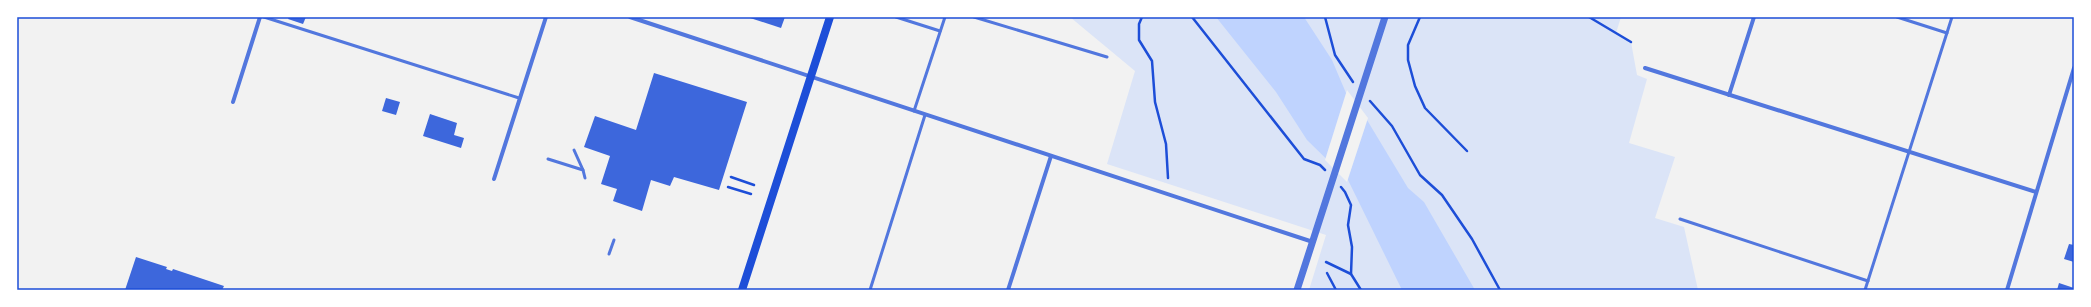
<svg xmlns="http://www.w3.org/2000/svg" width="2091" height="307" viewBox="0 0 2091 307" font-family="Roboto,sans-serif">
<rect width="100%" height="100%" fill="#f2f2f2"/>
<polygon fill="#dbe4f7" points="1070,17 1621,17 1616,33 1631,42 1637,75 1647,79 1629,143 1675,157 1655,218 1684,227 1698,290 1309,290 1326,235 1107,164 1135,71"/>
<polygon fill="#bfd3fe" points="1216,17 1304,17 1332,60 1346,93 1367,120 1408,188 1424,202 1475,290 1402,290 1348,180 1307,140 1276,92"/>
<polygon fill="#f2f2f2" points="1347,90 1368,118 1347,182 1325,160"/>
<g fill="#3d67dc">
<polygon points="289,17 306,17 303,24 288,19"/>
<polygon points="747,17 785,17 781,28"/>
<polygon points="654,73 747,102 719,190 674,177 670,186 651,180 642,211 613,201 617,189 601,184 610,156 584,147 595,116 636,130"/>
<polygon points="386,98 400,102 396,115 382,111"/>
<polygon points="430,114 457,123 454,135 464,138 461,148 423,136"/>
<polygon points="2069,244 2074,245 2074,262 2064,259"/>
<polygon points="136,257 167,267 166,269 172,271 173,269 224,286 222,290 125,290"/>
<polygon points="2059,283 2074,288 2074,290 2057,290"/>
</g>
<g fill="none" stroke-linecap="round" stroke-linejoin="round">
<g stroke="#1d4ed8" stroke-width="2.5">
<polyline points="1142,17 1139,24 1139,40 1152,61 1155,102 1166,144 1168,178"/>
<polyline points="1192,17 1304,159 1320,165 1325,170"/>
<polyline points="1325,17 1335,55 1353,82"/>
<polyline points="1420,17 1408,45 1408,60 1415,86 1425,108 1467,151"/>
<polyline points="1589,17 1631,42"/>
<polyline points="1370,101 1392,126 1420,175 1442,195 1472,239 1500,290"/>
<polyline points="731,177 754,185"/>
<polyline points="728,187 751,194"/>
<polyline points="1341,187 1345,192 1351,205 1348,225 1352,247 1351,274 1361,290"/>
<polyline points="1326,262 1351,274"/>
<polyline points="1327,273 1336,290"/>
</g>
<g stroke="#5277de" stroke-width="3">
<polyline points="264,17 519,98"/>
<polyline points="896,17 940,31"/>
<polyline points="974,17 1107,57"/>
<polyline points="1897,17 1947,33"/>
<polyline points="914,111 945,17"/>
<polyline points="574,150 583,170"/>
<polyline points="548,159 583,170 585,178"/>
<polyline points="1680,219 1868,281"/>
<polyline points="609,254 614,240"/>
<polyline points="870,290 925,115"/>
<polyline points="1865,290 1952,17"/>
</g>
<g stroke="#5277de" stroke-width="4">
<polyline points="630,17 1313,242"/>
<polyline points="1645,68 2036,192"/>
<polyline points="1729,95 1754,17"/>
<polyline points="233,102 260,17"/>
<polyline points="494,179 546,17"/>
<polyline points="1008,290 1051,156"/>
<polyline points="2007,290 2074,68"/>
</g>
<polyline stroke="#5277de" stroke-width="7" points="1297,290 1385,17"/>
<polyline stroke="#1d4ed8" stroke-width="8" points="742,290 830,17"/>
</g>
<rect width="2091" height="307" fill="none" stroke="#ffffff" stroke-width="36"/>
<rect x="18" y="18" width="2055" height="271" fill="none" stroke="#1d4ed8" stroke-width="1.5"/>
</svg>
